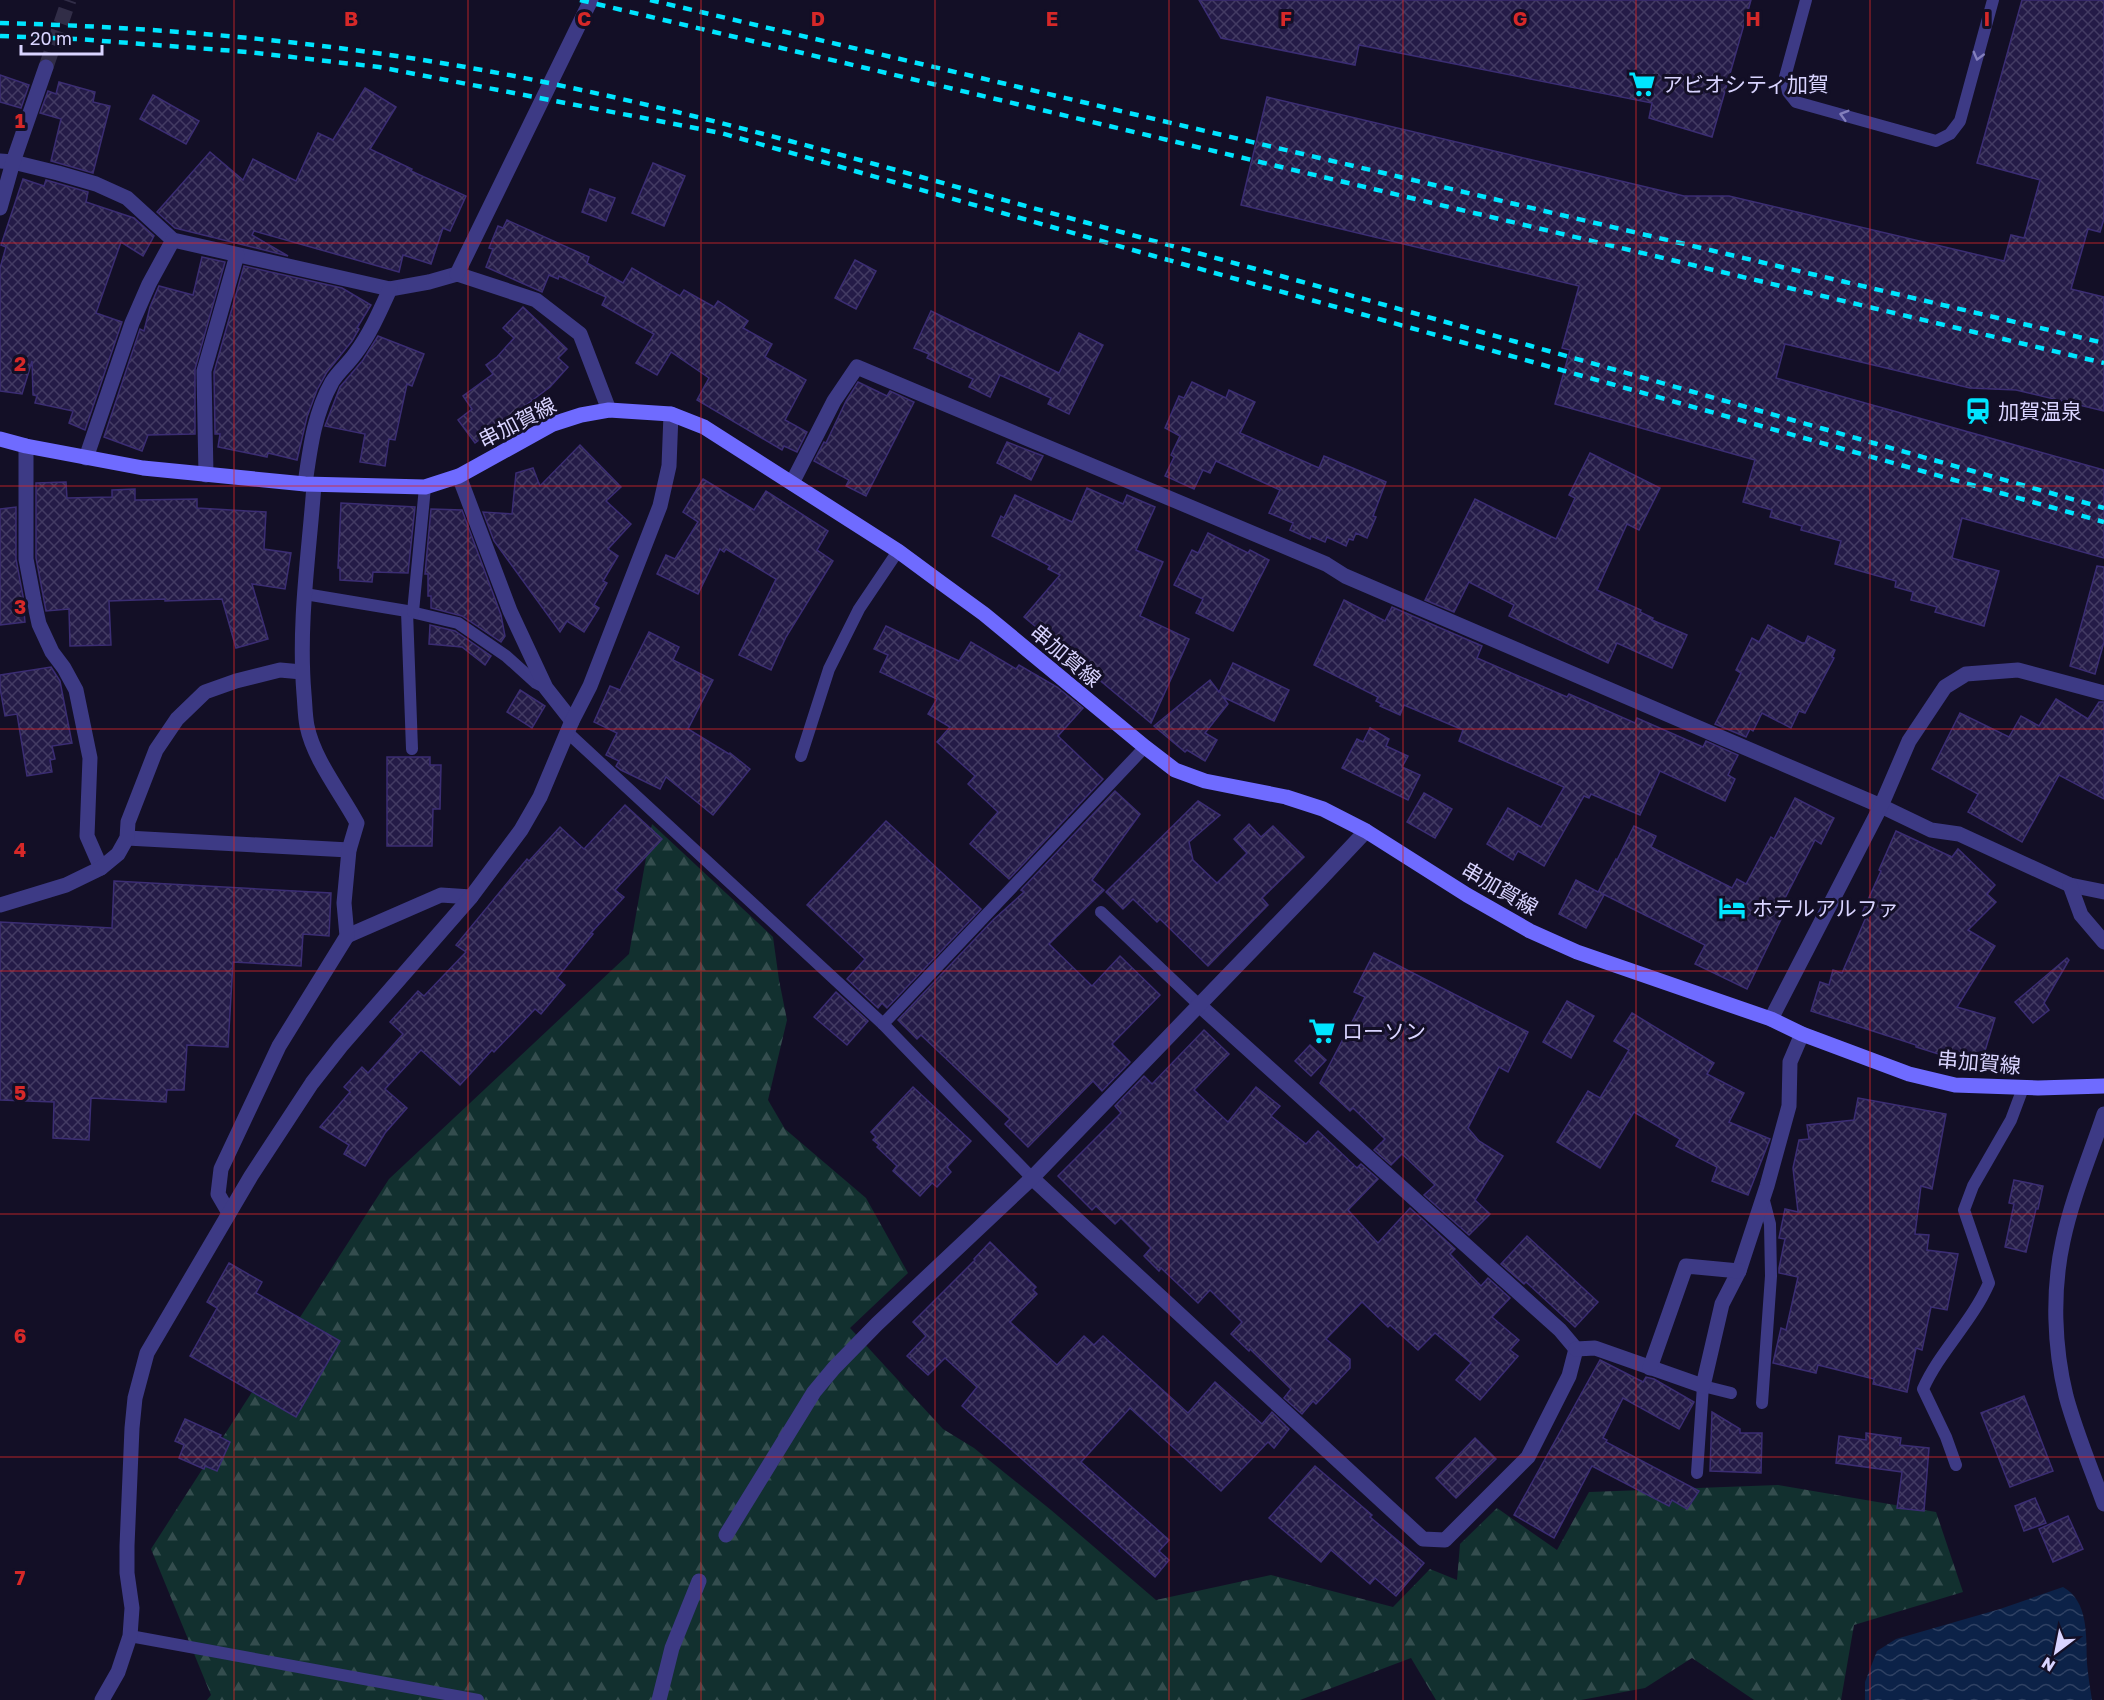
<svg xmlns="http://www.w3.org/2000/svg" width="2104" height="1700" viewBox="0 0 2104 1700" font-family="'Golos Text','Noto Sans JP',sans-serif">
<defs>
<pattern id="forest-firs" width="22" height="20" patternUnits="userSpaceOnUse" patternTransform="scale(1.5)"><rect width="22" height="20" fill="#12302f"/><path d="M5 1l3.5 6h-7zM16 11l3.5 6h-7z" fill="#344d4e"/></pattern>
<pattern id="water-waves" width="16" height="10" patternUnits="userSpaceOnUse" patternTransform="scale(1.5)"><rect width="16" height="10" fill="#0c2248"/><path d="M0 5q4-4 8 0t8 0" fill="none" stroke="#2f4163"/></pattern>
<pattern id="building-cross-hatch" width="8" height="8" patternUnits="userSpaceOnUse" patternTransform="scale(1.5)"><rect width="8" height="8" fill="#241b47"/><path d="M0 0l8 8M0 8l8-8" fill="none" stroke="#433b63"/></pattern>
</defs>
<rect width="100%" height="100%" fill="#130f26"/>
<polygon fill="url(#forest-firs)" points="652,824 773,937 779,980 787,1020 768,1100 785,1129 866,1198 908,1273 850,1328 943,1429 974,1448 1051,1510 1156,1600 1271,1575 1393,1607 1430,1569 1457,1580 1460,1544 1497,1508 1557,1550 1589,1492 1778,1485 1936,1512 1963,1592 1854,1625 1841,1700 1754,1700 1692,1658 1645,1688 1581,1700 1436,1700 1411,1658 1300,1700 207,1700 211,1695 151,1549 389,1179 629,954"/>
<path fill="url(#water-waves)" d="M 2063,1587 C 2089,1601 2086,1637 2087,1663 C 2088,1675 2090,1688 2092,1700 L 1865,1700 L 1865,1682 L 1877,1651 L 1896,1639 L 2000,1609 Z"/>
<g fill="url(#building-cross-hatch)" stroke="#3b2d73" stroke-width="1.5">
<polygon points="1199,0 1751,0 1712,137 1649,118 1652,103 1359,45 1355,65 1221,38"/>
<polygon points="2022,0 2104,0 2104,219 2100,232 2088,229 2071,289 2104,297 2104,411 2016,390 1970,388 1785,344 1776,378 2104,470 2104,558 1962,518 1952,558 1999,571 1984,626 1935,612 1937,607 1911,600 1913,592 1895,587 1896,581 1835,564 1841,541 1801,530 1802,526 1770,517 1772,510 1743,502 1755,460 1555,404 1570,350 1562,348 1579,286 1241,205 1267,97 1684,196 1729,196 2004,261 2011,235 2024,238 2040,180 1977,163"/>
<polygon points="0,75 29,85 21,108 0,102"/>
<polygon points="59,82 95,92 93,102 110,106 93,173 51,161 61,119 40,113 48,91 56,94"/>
<polygon points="365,88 396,107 370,149 412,169 411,171 466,196 450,231 443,228 431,264 403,255 399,272 254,231 252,235 288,256 175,228 157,212 210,152 243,180 253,159 296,181 318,133 333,140"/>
<polygon points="153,95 199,121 186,144 140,119"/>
<polygon points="653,163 685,176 664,226 632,213"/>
<polygon points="23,179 44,186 46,180 88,192 86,202 134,218 154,236 143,256 121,242 96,313 122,322 85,430 69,423 73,411 35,403 37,396 33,395 32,361 22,394 0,391 0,268 6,247 1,245"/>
<polygon points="590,189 615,198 606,221 582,212"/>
<polygon points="507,220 589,257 587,263 623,283 632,268 680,296 684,290 714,307 718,301 748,321 743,328 772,344 765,357 806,380 785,420 807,432 797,452 784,446 782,450 697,400 709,378 671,352 657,375 636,363 654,334 602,305 606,297 559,276 558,279 549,275 542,292 486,267 493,249 489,248 498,226 503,228"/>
<polygon points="202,257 225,262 195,369 195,434 148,435 142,451 104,437 140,329 144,331 150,307 159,286 193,295"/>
<polygon points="855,260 876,271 856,309 835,298"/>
<polygon points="244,266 342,288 371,305 357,328 359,329 352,341 327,372 317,390 307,417 297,460 268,453 267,457 218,447 220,434 215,434 214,372"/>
<polygon points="523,307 567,349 558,358 568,367 550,387 475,443 458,420 472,409 463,396 493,374 486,365 497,357 514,338 503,328"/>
<polygon points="931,311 1059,373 1079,333 1103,345 1069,414 1048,404 1051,398 1000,375 990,397 969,387 973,379 927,358 929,354 914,348"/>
<polygon points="378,336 424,354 412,386 407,384 395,440 389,439 385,466 360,462 365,434 325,426 340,387 363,360"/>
<polygon points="858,382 887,396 890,391 914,402 866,496 846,486 849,480 814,461 824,442 826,443 846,401"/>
<polygon points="1192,382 1226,398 1229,390 1255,402 1240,433 1319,468 1324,456 1386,482 1373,516 1376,517 1367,538 1356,533 1353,540 1349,539 1346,546 1327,537 1325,542 1311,536 1310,539 1290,530 1293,523 1269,513 1280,490 1216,461 1210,473 1203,470 1194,489 1165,476 1174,457 1171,455 1180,436 1165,428 1179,396 1184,398"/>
<polygon points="1007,442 1043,456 1031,480 997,463"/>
<polygon points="580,445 621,487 606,501 631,524 608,549 618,556 603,581 607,583 594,605 599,608 584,632 567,621 560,632 494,541 483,512 512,514 516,473 533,468 540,486"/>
<polygon points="1590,453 1660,488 1639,530 1627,524 1597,590 1641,610 1640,612 1653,618 1652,620 1687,635 1672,668 1617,643 1608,663 1509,616 1514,605 1469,582 1454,612 1425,600 1475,499 1556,539 1575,498 1569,495"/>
<polygon points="703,479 754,510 766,491 828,531 817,550 833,561 786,637 771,670 739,655 776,579 726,549 724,552 720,549 698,594 657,574 666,555 675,559 698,522 683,512"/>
<polygon points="66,482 67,498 112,497 112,490 135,489 135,500 197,499 197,508 266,512 264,549 291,553 285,589 252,584 268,639 236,648 222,599 165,601 165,599 109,601 111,645 70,646 69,609 46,611 36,558 36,483"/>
<polygon points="1087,488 1123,504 1127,495 1155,507 1136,550 1163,562 1140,616 1189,639 1151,723 1024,617 1060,575 1048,569 1050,566 992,536 1001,516 1004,518 1015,495 1072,522"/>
<polygon points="341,503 415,507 408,573 373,572 372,582 340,580 340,568 338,568"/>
<polygon points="16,507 16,559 26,612 24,612 25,622 0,625 0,509"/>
<polygon points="431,509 462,510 501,615 505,636 501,642 462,616 431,608 431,596 428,596 428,574 425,574"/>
<polygon points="1208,533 1248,553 1250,550 1269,560 1233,631 1196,613 1203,599 1174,585 1192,550 1198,553"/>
<polygon points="2097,566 2104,567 2104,642 2095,674 2070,666"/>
<polygon points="1344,600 1385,621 1392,607 1482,646 1477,658 1567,697 1569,694 1635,723 1637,718 1703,747 1706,741 1738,755 1728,775 1735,779 1725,801 1660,771 1640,815 1591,794 1589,798 1584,796 1544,866 1518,851 1513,860 1487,844 1508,808 1541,827 1564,787 1459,741 1463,730 1404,705 1400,715 1380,706 1382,704 1376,701 1378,697 1314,665"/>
<polygon points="430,625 455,631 491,656 485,665 462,647 429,644"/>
<polygon points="1768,625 1802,643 1805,643 1808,636 1835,650 1832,657 1834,658 1805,713 1799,711 1791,728 1762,713 1753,731 1750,729 1746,737 1715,724 1741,673 1736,670 1752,638 1759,642"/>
<polygon points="886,626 959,661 971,642 1016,669 1019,665 1057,687 1083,708 1058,736 1103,779 1009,879 970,844 998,812 968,784 975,776 937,742 950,727 928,714 937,699 880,672 888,655 874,649"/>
<polygon points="649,632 679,647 673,660 713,680 688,729 729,754 730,753 750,769 713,815 666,777 660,789 621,770 616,766 619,761 606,755 617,733 594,722 610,686 620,690"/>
<polygon points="1233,663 1289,690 1274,721 1223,697 1228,704 1205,733 1217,740 1205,761 1187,750 1185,752 1154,726 1210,680 1219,692"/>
<polygon points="51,667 60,681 72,743 52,746 55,759 50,760 52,772 27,776 17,714 5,716 0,688 0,675"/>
<polygon points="520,690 545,706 532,728 507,712"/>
<polygon points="2056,699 2088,719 2099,702 2104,702 2104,799 2059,775 2022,842 1968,812 1978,794 1932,769 1960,713 2009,737 2021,716 2039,726"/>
<polygon points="1370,728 1389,739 1386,746 1408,756 1402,767 1420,775 1408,800 1342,768 1357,739 1363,742"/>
<polygon points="387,757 430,757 430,765 441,765 440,809 433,809 432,846 387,846"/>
<polygon points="1115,791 1140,814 1092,880 1104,890 1049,944 1092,986 1120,956 1160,995 1112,1044 1130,1062 1102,1091 1093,1081 1028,1147 1005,1124 1010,1119 921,1035 917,1039 898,1020 993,920 1024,892 1021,890"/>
<polygon points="1424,793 1452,809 1435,838 1407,822"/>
<polygon points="1795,798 1834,818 1821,844 1815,840 1783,902 1788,905 1747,989 1695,964 1705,945 1601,893 1604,895 1586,928 1559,914 1576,880 1598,892 1616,859 1617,860 1634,826 1656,836 1651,847 1732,888 1737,879 1746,884 1771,837 1774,839"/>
<polygon points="1198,801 1220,815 1189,842 1193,860 1217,883 1247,853 1234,839 1249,824 1261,837 1273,826 1304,857 1262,898 1268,905 1208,966 1160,919 1157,922 1133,899 1123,909 1106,892"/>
<polygon points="625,805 662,839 615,890 624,897 591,933 593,934 557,978 565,985 541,1014 535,1009 494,1052 492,1050 460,1085 421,1050 385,1089 407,1108 385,1133 365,1166 344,1154 349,1145 320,1127 350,1092 344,1087 362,1067 368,1073 403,1034 390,1022 418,991 424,996 466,952 456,945 527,859 529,861 560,827 584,849"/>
<polygon points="886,821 981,909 887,1008 882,1003 878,1008 847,979 865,959 807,905"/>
<polygon points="1896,831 1952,857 1958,849 1995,885 1987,894 1996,902 1968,930 1995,946 1957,1007 1995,1018 1980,1067 1916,1047 1916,1045 1811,1011 1820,982 1829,985 1833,970 1842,973 1867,915 1862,913 1881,871 1879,870"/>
<polygon points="114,881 331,893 329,936 303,934 301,966 233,962 228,1047 187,1045 184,1090 167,1090 166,1102 91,1098 89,1140 53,1138 54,1102 0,1100 0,922 112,928"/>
<polygon points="1374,953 1528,1032 1508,1072 1499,1067 1468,1128 1479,1141 1503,1156 1475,1200 1490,1214 1469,1235 1424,1195 1435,1185 1402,1154 1391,1165 1374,1150 1385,1139 1353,1108 1350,1111 1320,1083 1365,997 1354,992"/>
<polygon points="2067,958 2069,960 2044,1003 2049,1010 2033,1023 2015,1002"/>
<polygon points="836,992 868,1021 847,1045 814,1017"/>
<polygon points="1567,1001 1594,1016 1571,1058 1543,1042"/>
<polygon points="1632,1013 1714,1063 1707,1074 1744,1093 1729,1122 1770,1139 1748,1195 1712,1181 1717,1167 1676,1146 1680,1139 1634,1112 1600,1168 1557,1142 1588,1091 1600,1098 1629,1050 1614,1041"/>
<polygon points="1204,1030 1229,1054 1194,1090 1228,1122 1256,1087 1280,1106 1271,1116 1306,1144 1318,1131 1357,1168 1361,1164 1378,1179 1348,1210 1378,1243 1410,1208 1455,1249 1450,1254 1481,1286 1488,1278 1510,1298 1492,1317 1519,1340 1510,1350 1518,1356 1480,1400 1456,1380 1471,1363 1435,1333 1418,1350 1390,1325 1388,1327 1362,1302 1326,1339 1350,1359 1350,1368 1316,1404 1313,1401 1302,1414 1284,1398 1291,1389 1250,1349 1249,1351 1231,1334 1242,1322 1210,1290 1198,1303 1161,1268 1159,1271 1144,1256 1151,1248 1121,1218 1115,1224 1096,1206 1092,1210 1058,1176 1121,1113 1115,1106 1144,1076 1152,1084"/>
<polygon points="1310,1045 1326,1060 1311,1076 1295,1061"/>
<polygon points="913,1087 971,1141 947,1167 951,1172 937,1187 932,1183 920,1196 893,1171 897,1166 877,1147 879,1145 873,1140 876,1137 871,1132"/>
<polygon points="1858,1098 1946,1114 1932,1189 1921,1186 1915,1234 1929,1235 1927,1250 1958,1254 1947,1310 1931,1307 1922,1350 1916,1348 1907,1392 1873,1384 1874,1379 1818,1365 1816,1373 1773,1363 1781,1328 1786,1330 1798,1277 1779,1273 1779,1268 1785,1239 1779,1238 1785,1209 1798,1212 1793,1168 1799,1140 1809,1139 1807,1125 1854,1120"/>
<polygon points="2014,1180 2043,1186 2038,1209 2036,1209 2026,1252 2005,1247 2014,1204 2009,1203"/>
<polygon points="1527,1236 1598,1302 1575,1327 1526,1282 1524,1284 1501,1264"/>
<polygon points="990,1242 1036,1287 1033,1290 1037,1294 1010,1322 1057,1365 1084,1336 1094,1345 1103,1336 1188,1413 1215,1382 1262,1424 1272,1412 1289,1429 1274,1448 1268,1442 1221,1491 1130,1408 1081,1462 1169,1540 1159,1551 1169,1560 1155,1577 962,1406 977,1387 945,1358 928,1375 907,1356 926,1336 913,1322 975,1260 974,1259"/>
<polygon points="229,1263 262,1282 256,1293 340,1341 296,1417 190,1356 217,1308 207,1302"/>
<polygon points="1600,1360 1643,1382 1646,1377 1654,1379 1694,1402 1679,1429 1623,1398 1603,1438 1607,1440 1606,1442 1699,1491 1687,1509 1672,1500 1669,1506 1592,1466 1554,1538 1514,1515"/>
<polygon points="2024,1396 2053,1471 2010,1487 1981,1413"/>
<polygon points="1712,1412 1740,1429 1740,1433 1762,1433 1761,1473 1710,1471"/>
<polygon points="185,1419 221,1435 220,1437 230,1442 217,1471 205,1466 204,1469 179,1458 184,1445 175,1441"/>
<polygon points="1866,1433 1901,1438 1900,1445 1929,1448 1924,1511 1897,1508 1902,1472 1836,1463 1839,1436 1866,1440"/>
<polygon points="1475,1438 1496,1459 1456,1498 1436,1478"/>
<polygon points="1315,1466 1372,1515 1370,1517 1424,1563 1396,1596 1375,1578 1370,1584 1331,1550 1321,1562 1269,1518"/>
<polygon points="2035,1498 2046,1523 2024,1531 2015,1506"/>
<polygon points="2068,1516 2083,1549 2053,1562 2039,1529"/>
</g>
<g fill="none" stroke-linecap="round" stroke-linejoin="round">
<polyline stroke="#312d47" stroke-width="15" stroke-dasharray="15 8" stroke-linecap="butt" points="46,67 69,0"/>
<g stroke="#3d3a85" stroke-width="12">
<polyline points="1806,0 1785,77 1788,92 1796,102 1936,141 1950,134 1960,121 1993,0"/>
<polyline points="305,594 407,611 458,623 506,656 536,683 546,688"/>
<polyline points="407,611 412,749"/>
<polyline points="413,612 425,487"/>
<polyline points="567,732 883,1024"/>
<polyline points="801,756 829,669 859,609 898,551"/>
<polyline points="1101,912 1198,1004"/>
<polyline points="1032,1178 883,1024 1145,747"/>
<polyline points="1762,1403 1771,1276 1770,1224 1763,1197"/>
<path d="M 1956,1465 L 1946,1437 L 1923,1389 C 1940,1351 1972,1322 1989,1283 L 1964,1210 L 1973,1186 L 2011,1120 L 2023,1088"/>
<polyline points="1697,1473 1703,1386 1731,1393"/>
<polyline points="130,1636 478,1700"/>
</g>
<g stroke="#3d3a85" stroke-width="15">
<polyline points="0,161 13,162 58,173 96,184 127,198 173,240 390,289 429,282 457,274 536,300 580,334 609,410"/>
<polyline points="0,208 13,162 46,67"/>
<polyline points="457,274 591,0"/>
<polyline points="26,446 26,559 34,601 39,624 52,652 64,668 76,690 90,758 87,836 101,868"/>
<polyline points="86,458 132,323 149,284 173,240"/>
<polyline points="206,475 204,371 237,255"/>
<polyline points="459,476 510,611 546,688 572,721"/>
<polyline points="792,483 834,401 857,367 1326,564 1345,576 1881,806 1931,830 1959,834 2070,885 2104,892"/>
<path d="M 305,484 C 310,449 314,414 332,382 C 338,372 348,364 355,354 C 370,334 380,311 390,289"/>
<polyline points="127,838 349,850"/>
<polyline points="2070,885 2081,915 2104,942"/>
<polyline points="0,905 66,885 101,868 118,854 127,838 128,822 156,750 177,719 205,692 236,681 280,670 302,672"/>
<polyline points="347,936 441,895 471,897"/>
<polyline points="1198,1004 1560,1330 1576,1349"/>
<polyline points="1771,1019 1881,806 1909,741 1945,687 1966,674 2018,670 2104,693"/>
<polyline points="1032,1178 1423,1539 1445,1540 1528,1457 1569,1376 1576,1349"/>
<path d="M 229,1213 L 218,1194 L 221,1169 L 279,1046 L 347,936 L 344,903 L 349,850 L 357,823 C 341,793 314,760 307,726 C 305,716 305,705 304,694 C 298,624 309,554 314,485"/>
<polyline points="1576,1349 1595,1348 1703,1386 1722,1304 1739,1271 1767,1186 1789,1106 1790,1062 1802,1034"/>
<polyline points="1650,1368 1686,1266 1739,1271"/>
<polyline points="726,1535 814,1392 834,1368 877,1324 1032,1178 1318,882 1366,831"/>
<polyline points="659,1700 672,1648 699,1581"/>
</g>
<g stroke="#3d3a85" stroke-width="15">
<path d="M 2104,1114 C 2090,1156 2072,1198 2063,1241 C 2052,1291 2054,1347 2066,1396 C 2076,1433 2091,1468 2104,1504"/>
<polyline points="102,1700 118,1672 130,1636 132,1608 127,1573 127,1546 132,1428 135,1398 147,1353 251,1176 312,1083 341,1046 471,897 521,830 540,797 572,721 590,686 660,506 669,466 671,414"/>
</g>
<polyline stroke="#6f6bff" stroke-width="15" points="0,439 26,446 143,468 305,484 425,487 459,476 553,424 581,415 609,410 671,414 704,427 898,551 940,582 984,614 1145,747 1175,770 1205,781 1286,797 1323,809 1366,831 1467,895 1530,931 1577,952 1771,1019 1802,1034 1909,1074 1955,1085 2038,1088 2104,1086"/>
<g stroke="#00e5ff" stroke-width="4.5" stroke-dasharray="9 8" stroke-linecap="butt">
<polyline points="580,0 2104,363"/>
<polyline points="650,0 2104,343"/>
<path d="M 0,23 C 191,28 386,47 572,88 C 746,125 917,177 1088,223 C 1427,315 1765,413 2104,508"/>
<polyline points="0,36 77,39 248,52 379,67 721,133 1154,256 2104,522"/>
</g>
</g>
<defs><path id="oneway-chevron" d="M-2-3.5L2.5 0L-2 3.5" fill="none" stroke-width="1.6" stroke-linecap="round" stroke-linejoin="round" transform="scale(1.5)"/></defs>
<g stroke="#837fbc">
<use href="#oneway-chevron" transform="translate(1978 56) rotate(105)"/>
<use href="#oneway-chevron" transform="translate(1844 115) rotate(-164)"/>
</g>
<path fill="none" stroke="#d62828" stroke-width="1.5" stroke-opacity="0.55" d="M 234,0 L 234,1700M 468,0 L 468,1700M 701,0 L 701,1700M 935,0 L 935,1700M 1169,0 L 1169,1700M 1403,0 L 1403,1700M 1636,0 L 1636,1700M 1870,0 L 1870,1700M 0,243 L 2104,243M 0,486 L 2104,486M 0,729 L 2104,729M 0,971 L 2104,971M 0,1214 L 2104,1214M 0,1457 L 2104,1457"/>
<defs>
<symbol id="supermarket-bare" viewBox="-9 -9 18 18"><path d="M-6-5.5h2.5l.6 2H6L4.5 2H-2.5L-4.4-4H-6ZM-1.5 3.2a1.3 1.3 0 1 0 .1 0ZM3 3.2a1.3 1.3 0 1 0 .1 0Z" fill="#00e5ff" stroke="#130f26" stroke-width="2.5" paint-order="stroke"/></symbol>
<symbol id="station-bare" viewBox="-9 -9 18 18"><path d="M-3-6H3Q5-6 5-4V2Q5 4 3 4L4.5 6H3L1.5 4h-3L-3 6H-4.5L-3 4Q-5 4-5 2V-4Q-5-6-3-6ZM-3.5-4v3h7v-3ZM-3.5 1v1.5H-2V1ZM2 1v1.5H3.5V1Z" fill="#00e5ff" stroke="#130f26" stroke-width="2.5" paint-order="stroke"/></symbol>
<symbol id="hotel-bare" viewBox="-9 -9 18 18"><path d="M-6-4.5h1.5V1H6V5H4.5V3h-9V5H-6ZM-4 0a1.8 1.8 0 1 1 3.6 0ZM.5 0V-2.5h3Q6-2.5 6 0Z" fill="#00e5ff" stroke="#130f26" stroke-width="2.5" paint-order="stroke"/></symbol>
</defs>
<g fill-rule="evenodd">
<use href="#supermarket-bare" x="1623" y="65" width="38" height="38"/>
<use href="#station-bare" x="1959" y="392" width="38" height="38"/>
<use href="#hotel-bare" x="1713" y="889" width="38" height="38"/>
<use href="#supermarket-bare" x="1303" y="1012" width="38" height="38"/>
</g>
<g text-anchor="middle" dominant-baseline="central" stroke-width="6" stroke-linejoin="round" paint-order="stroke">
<g font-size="21" fill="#d9d4ff" stroke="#130f26" text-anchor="start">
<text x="1662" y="84">アビオシティ加賀</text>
<text x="1998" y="411">加賀温泉</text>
<text x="1752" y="908">ホテルアルファ</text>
<text x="1342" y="1031">ローソン</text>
</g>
<g font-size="21" fill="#d9d4ff" stroke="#130f26">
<text transform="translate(517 422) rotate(-27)">串加賀線</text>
<text transform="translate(1066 655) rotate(40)">串加賀線</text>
<text transform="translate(1500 888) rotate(30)">串加賀線</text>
<text transform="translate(1979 1062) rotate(5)">串加賀線</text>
</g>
</g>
<g font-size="20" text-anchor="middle" font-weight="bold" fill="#d62828" stroke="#130f26" stroke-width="6" stroke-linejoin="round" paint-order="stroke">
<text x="351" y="26">B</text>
<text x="584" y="26">C</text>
<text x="818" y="26">D</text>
<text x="1052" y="26">E</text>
<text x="1286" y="26">F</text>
<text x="1520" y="26">G</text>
<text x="1753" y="26">H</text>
<text x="1987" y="26">I</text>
<text x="20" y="128">1</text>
<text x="20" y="371">2</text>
<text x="20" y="614">3</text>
<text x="20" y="857">4</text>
<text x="20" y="1100">5</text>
<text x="20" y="1343">6</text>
<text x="20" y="1585">7</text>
</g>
<g transform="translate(2056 1652) rotate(212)" stroke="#130f26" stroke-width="4.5" paint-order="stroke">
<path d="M0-4.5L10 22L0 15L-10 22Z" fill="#d9d4ff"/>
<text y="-9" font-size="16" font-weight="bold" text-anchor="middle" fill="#d9d4ff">N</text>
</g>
<path d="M21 45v9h81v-9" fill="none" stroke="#d9d4ff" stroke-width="3"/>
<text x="30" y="45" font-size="18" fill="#d9d4ff" stroke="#130f26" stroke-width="4.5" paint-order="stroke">20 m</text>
</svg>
